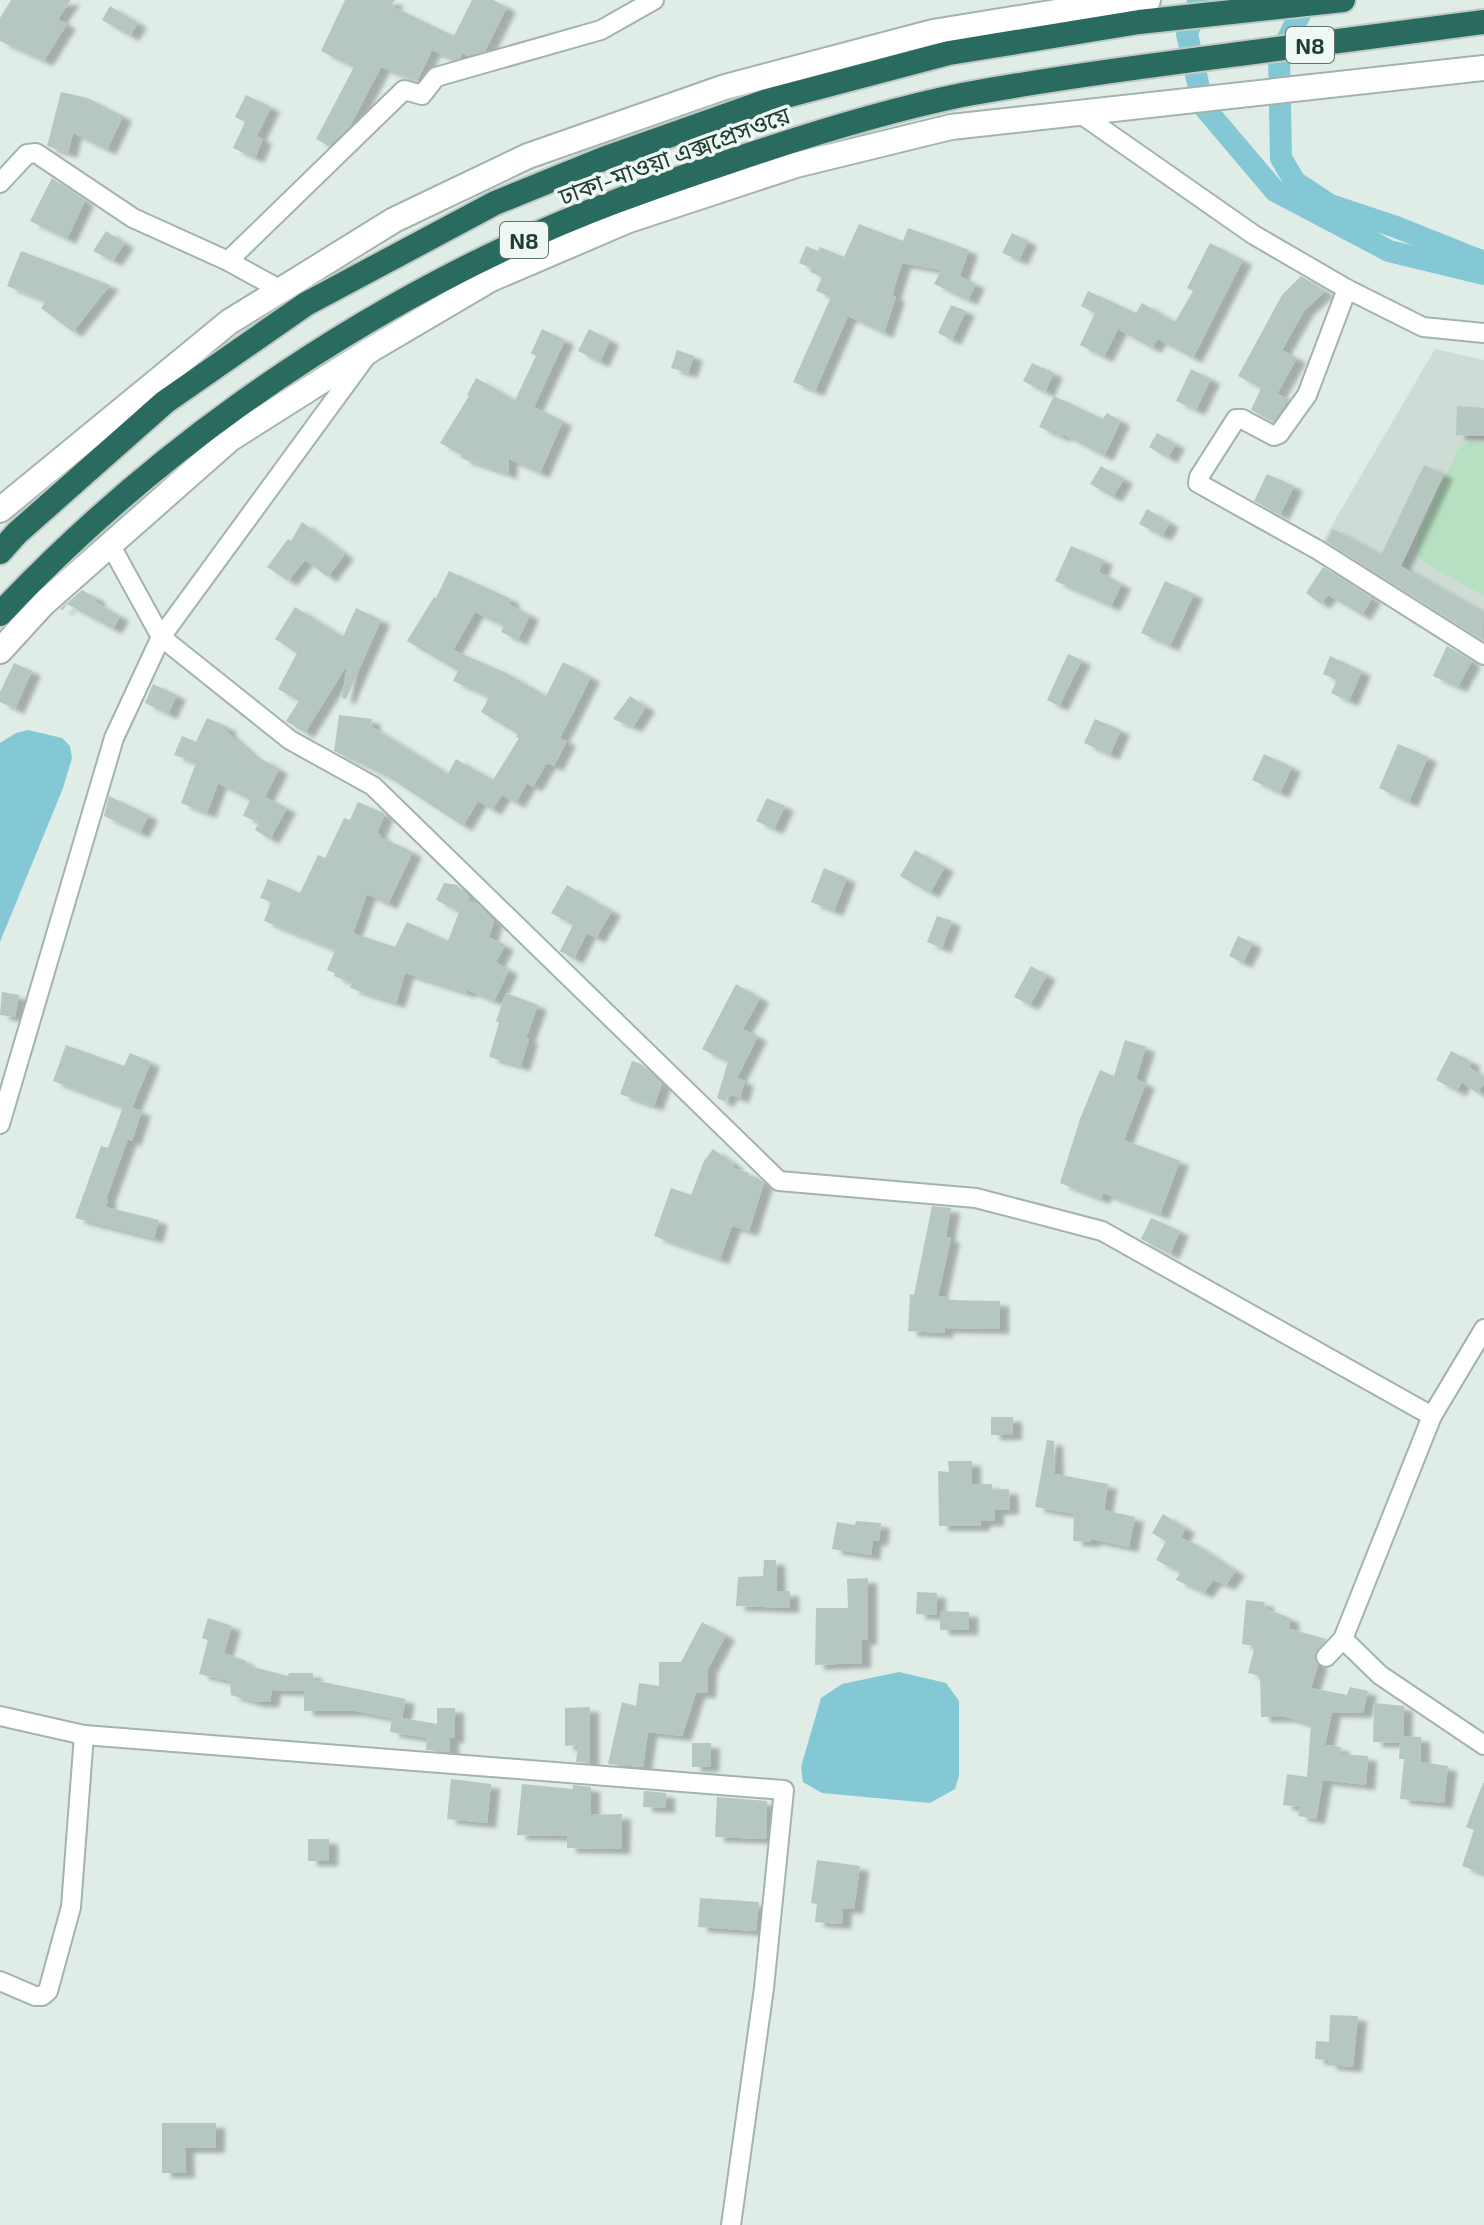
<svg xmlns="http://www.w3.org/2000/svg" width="1484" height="2225" viewBox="0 0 1484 2225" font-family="'Exo 2','Noto Sans Bengali',sans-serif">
<defs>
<filter id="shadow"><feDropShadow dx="9" dy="5" stdDeviation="2" flood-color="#0004"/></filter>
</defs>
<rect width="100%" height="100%" fill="#e0ece6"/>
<polygon fill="#cedcd5" points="1435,349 1484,360 1484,649 1318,549"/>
<path fill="#b7dfc2" d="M 1471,441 L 1484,444 L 1484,596 L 1425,563 C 1414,554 1416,545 1420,532 L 1458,449 Z"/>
<g fill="#84c8d5">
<polygon points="28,730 62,738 70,746 72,758 63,788 0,942 0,743 16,733"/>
<polygon points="899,1672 946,1683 959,1701 959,1776 955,1789 930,1803 822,1793 803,1782 801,1767 821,1698 842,1684"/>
</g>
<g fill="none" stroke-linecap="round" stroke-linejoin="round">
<g stroke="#84c8d5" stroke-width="22">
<polyline points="1199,0 1187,34 1203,106 1275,191 1389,251 1484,274"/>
<polyline points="1307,0 1279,56 1281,158 1295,182 1330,205 1396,227 1484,262"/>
</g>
</g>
<g fill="#b5c7bf" filter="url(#shadow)">
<polygon points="11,0 71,0 58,19 67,24 44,61 0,41 0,18"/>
<polygon points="345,0 395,0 391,6 454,36 472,0 493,0 507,7 485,51 468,56 462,53 460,58 452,60 432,50 417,81 381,67 350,126 329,146 316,139 354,67 321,51"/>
<polygon points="110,6 138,23 130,36 102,20"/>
<polygon points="61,92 87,98 123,116 107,150 73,133 68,153 47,146"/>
<polygon points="246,95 271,107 257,136 263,139 255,158 233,148 245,122 235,117"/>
<polygon points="52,178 85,201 67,239 30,221"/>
<polygon points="859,224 903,241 908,228 969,250 960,276 976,284 968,300 934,284 941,270 902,263 892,295 896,297 884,333 848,316 815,391 793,382 831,297 816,291 822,277 810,272 811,268 799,263 806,246 818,251 820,247 844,257"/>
<polygon points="106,231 125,243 113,261 93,251"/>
<polygon points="1012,233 1028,241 1019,260 1002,253"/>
<polygon points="1210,243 1243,260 1193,358 1158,339 1152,348 1118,329 1104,357 1080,345 1095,313 1081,306 1088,291 1136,313 1142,303 1175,322 1193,291 1187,288"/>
<polygon points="21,251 110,285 73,332 41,308 46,301 7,286"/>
<polygon points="1301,276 1325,291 1304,311 1282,350 1297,358 1277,394 1289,399 1273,422 1251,410 1261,388 1238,376 1282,295"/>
<polygon points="951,305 966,311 952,340 938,333"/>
<polygon points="542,329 565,340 534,407 563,421 540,473 509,459 508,474 461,458 462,455 440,443 469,396 467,395 476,378 515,400 536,356 531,353"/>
<polygon points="589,329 610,340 600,362 578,351"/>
<polygon points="677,350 694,356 688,373 671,368"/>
<polygon points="1032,363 1054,373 1045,392 1023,381"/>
<polygon points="1191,369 1211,379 1196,410 1176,401"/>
<polygon points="1054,396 1103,419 1107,413 1121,421 1104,456 1063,434 1062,437 1039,427"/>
<polygon points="1457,406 1484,408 1484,436 1456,435"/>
<polygon points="1157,433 1176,444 1168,458 1149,447"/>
<polygon points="1424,465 1444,474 1401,566 1484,613 1483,640 1326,541 1333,529 1381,555"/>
<polygon points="1101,466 1124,479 1113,497 1090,484"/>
<polygon points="1267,474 1294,486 1280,515 1254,501"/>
<polygon points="1147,509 1170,523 1162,536 1139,524"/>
<polygon points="302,522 345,554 328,577 305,560 288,581 267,567 288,539 291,541"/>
<polygon points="1071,546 1104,560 1099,572 1122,584 1111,606 1055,581"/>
<polygon points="1323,567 1372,598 1362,615 1328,595 1321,604 1306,593"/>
<polygon points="449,571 511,599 509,604 530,615 518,640 501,632 504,626 475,612 453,650 506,673 546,696 563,662 591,677 560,738 567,741 554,766 547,763 533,787 527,783 516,803 502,795 492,810 478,801 463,826 387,776 334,751 339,715 372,719 371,726 448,774 456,759 493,780 519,738 516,737 518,734 481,712 489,697 453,681 458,671 407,641 434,597 436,598"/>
<polygon points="1165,581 1194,594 1170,646 1141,633"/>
<polygon points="82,590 97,598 95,602 120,616 113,629 67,604 63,610 60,609"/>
<polygon points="295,607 343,637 356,608 381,620 346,699 342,698 347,665 305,733 286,721 299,701 278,689 297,653 275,639"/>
<polygon points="1447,646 1472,661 1458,687 1433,676"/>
<polygon points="1068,654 1082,660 1059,706 1047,700"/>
<polygon points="1330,656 1362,671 1349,701 1331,693 1337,680 1323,674"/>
<polygon points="14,663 32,671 15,709 0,702 0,692"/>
<polygon points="153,684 177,695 168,714 145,703"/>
<polygon points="630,696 646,707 633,727 613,719"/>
<polygon points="207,718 228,727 226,731 259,761 260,758 279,769 265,797 287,808 270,839 255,830 259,822 243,816 250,800 218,783 207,813 181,803 196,763 174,755 182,736 196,742"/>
<polygon points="1095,719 1121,730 1110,755 1084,743"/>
<polygon points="1398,744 1428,757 1409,802 1379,788"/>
<polygon points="1264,754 1292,767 1280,793 1252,780"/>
<polygon points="109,796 149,815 140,833 104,816"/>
<polygon points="767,798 785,806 774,829 756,821"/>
<polygon points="358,802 385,814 377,833 381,835 380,837 413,852 388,904 367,894 353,933 395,947 407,922 448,941 459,912 436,900 444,883 457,885 469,897 469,901 477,904 494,921 489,937 505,945 496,962 509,970 494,1001 467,990 467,993 405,973 396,1003 350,988 352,983 334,976 335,973 327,970 335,950 264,921 271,902 260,898 268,879 300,893 318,855 325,858 344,818 350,820"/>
<polygon points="915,850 945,867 930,893 900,876"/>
<polygon points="824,868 847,878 834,911 811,902"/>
<polygon points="567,885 612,911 596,938 587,933 574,959 560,951 573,925 551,913"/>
<polygon points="937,916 952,921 942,948 927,942"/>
<polygon points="1238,936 1253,943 1243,963 1229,956"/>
<polygon points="1031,966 1047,975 1030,1005 1014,997"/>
<polygon points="736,984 760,998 743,1029 758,1036 737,1078 745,1081 740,1098 729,1094 725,1102 717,1098 728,1062 702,1049"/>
<polygon points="2,992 19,995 15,1017 0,1015"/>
<polygon points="506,993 538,1005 526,1038 529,1039 521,1066 489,1057 499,1023 496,1021"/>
<polygon points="1125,1040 1146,1047 1136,1079 1146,1083 1124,1140 1180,1161 1160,1214 1103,1193 1101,1199 1060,1183 1080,1119 1100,1070 1114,1076"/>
<polygon points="66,1045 124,1066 130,1053 151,1062 132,1108 142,1111 132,1141 128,1139 106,1199 108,1200 106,1207 159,1220 154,1238 75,1218 101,1146 108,1148 123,1107 53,1081"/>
<polygon points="1451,1051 1472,1062 1469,1067 1484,1077 1484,1084 1477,1093 1462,1082 1457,1091 1436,1080"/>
<polygon points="632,1061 641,1064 662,1084 654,1106 620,1094"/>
<polygon points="713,1149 734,1164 733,1168 749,1173 748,1175 758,1178 764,1183 749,1231 732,1226 720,1259 654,1236 671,1188 691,1195 704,1161"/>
<polygon points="932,1206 951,1208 946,1237 951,1238 938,1296 946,1297 946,1300 1000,1301 1000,1329 945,1328 944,1333 908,1331 910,1294 914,1295"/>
<polygon points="1151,1218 1180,1231 1170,1254 1141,1239"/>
<rect x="991" y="1417" width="22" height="18"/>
<polygon points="1047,1440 1054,1441 1055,1474 1108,1484 1104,1510 1135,1517 1129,1547 1091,1539 1091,1542 1073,1541 1074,1514 1035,1507"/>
<polygon points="948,1461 972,1461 972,1484 992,1484 992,1490 1009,1489 1010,1509 995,1510 995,1521 981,1521 981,1526 939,1526 938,1471 949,1472"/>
<polygon points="1163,1514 1186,1528 1181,1538 1195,1544 1236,1571 1226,1585 1213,1580 1204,1593 1176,1580 1180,1572 1156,1560 1166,1541 1152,1533"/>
<polygon points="856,1521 881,1523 879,1541 873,1540 871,1555 832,1549 837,1522 855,1525"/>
<polygon points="764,1560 776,1560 777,1592 790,1591 790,1608 736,1606 738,1577 763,1576"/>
<polygon points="868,1578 868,1640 862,1640 862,1663 815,1665 816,1608 848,1608 847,1579"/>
<polygon points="917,1592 937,1593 936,1615 916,1614"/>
<polygon points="1246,1600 1265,1602 1264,1608 1290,1618 1290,1629 1326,1639 1315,1654 1318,1666 1311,1688 1347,1695 1350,1687 1368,1691 1363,1713 1332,1712 1325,1745 1341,1747 1340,1754 1368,1756 1366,1785 1323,1780 1316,1819 1298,1816 1300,1807 1283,1805 1287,1774 1307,1777 1311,1724 1286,1717 1261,1717 1260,1676 1248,1673 1255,1646 1242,1644"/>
<polygon points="940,1611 969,1612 969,1630 940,1630"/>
<polygon points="208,1618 232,1626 224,1653 246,1661 245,1665 288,1676 289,1673 313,1673 313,1680 406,1699 402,1718 437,1724 437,1708 455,1708 455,1738 450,1738 450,1752 426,1750 427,1738 390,1732 392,1718 355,1711 304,1711 304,1691 272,1690 270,1702 256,1702 231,1695 230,1681 199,1674 208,1640 202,1638"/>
<polygon points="702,1622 726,1635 708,1669 707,1693 696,1693 682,1736 648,1732 643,1767 608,1764 622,1702 636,1706 639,1683 659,1686 659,1662 681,1662"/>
<polygon points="1374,1703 1404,1706 1403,1736 1421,1737 1421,1762 1448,1766 1444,1803 1400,1799 1404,1759 1399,1759 1400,1743 1373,1742"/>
<polygon points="590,1707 590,1763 576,1762 578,1745 565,1746 565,1708"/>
<polygon points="692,1743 711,1743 710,1767 692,1767"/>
<polygon points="451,1779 491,1784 487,1823 447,1819"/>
<polygon points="1483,1783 1484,1783 1484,1874 1462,1866 1474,1830 1466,1827"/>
<polygon points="522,1784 573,1789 573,1785 591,1787 591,1815 622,1814 621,1849 567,1848 567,1836 517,1835"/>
<polygon points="644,1791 666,1793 666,1808 643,1807"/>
<polygon points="717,1797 767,1801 766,1839 715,1837"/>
<rect x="308" y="1839" width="21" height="22"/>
<polygon points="817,1860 860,1866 854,1909 843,1908 842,1924 815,1922 817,1904 811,1903"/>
<polygon points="700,1898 759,1902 756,1931 698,1927"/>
<polygon points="1330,2015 1358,2016 1353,2067 1328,2065 1328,2060 1315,2059 1316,2041 1329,2042"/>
<polygon points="162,2123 216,2123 216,2148 185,2148 186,2173 162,2173"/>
</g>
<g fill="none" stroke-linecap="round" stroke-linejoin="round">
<defs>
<g id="minor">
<polyline points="1078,112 1254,235 1347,289 1423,327 1484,333"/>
<polyline points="0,183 27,154 36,153 133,218 228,261 279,289"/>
<polyline points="228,261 404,90 422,95 436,77 601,30 654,0"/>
<polyline points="1347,289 1307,395 1279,434 1274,436 1242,419 1236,419 1199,477 1198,483 1318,550 1484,655"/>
<polyline points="111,546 161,637 290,740 373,786 779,1181 976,1198 1102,1231 1432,1416"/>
<polyline points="0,1124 114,738 161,637 365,358"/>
<polyline points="1343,1639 1380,1675 1484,1745"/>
<polyline points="1326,1657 1343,1639 1432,1416 1484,1329"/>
<polyline points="0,1716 84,1735 71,1907 48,1991 42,1996 35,1996 0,1981"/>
<polyline points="84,1735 784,1790 764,1988 731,2225"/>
</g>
<g id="tertiary">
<polyline points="0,510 229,322 394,220 528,156 725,87 933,32 1094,6 1148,0"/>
<polyline points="0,651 43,604 230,439 372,349 491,279 629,220 796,165 951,127 1484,68"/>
</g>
<g id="motorway">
<polyline points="0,552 17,533 165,402 306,304 495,203 603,159 767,101 949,53 1139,22 1343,0"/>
<path d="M 0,614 C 145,460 319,336 510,246 C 579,213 653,187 725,163 C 801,137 884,111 962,95 C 1054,78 1147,66 1239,54 C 1321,44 1402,32 1484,22"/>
</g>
</defs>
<use href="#minor" stroke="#a2b4ad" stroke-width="22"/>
<use href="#tertiary" stroke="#a2b4ad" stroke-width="28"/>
<use href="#motorway" stroke="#c0c9c6" stroke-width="28"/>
<use href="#minor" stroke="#fff" stroke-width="18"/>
<use href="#tertiary" stroke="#fff" stroke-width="24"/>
<use href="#motorway" stroke="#296b5e" stroke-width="24"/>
</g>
<g text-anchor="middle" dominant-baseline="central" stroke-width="7" stroke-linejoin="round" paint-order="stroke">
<g fill="#f0f8f4" stroke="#5e756e" stroke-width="2">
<rect x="1286" y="27" width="48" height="36" rx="6"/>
<rect x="500" y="222" width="48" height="36" rx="6"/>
</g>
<g font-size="22" font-weight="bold" fill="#1f3d35">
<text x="1310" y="45">N8</text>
<text x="524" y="240">N8</text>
</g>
<g font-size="24" fill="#1f3d35" stroke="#f0f8f4">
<text transform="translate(674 155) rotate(-20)">ঢাকা-মাওয়া এক্সপ্রেসওয়ে</text>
</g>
</g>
</svg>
